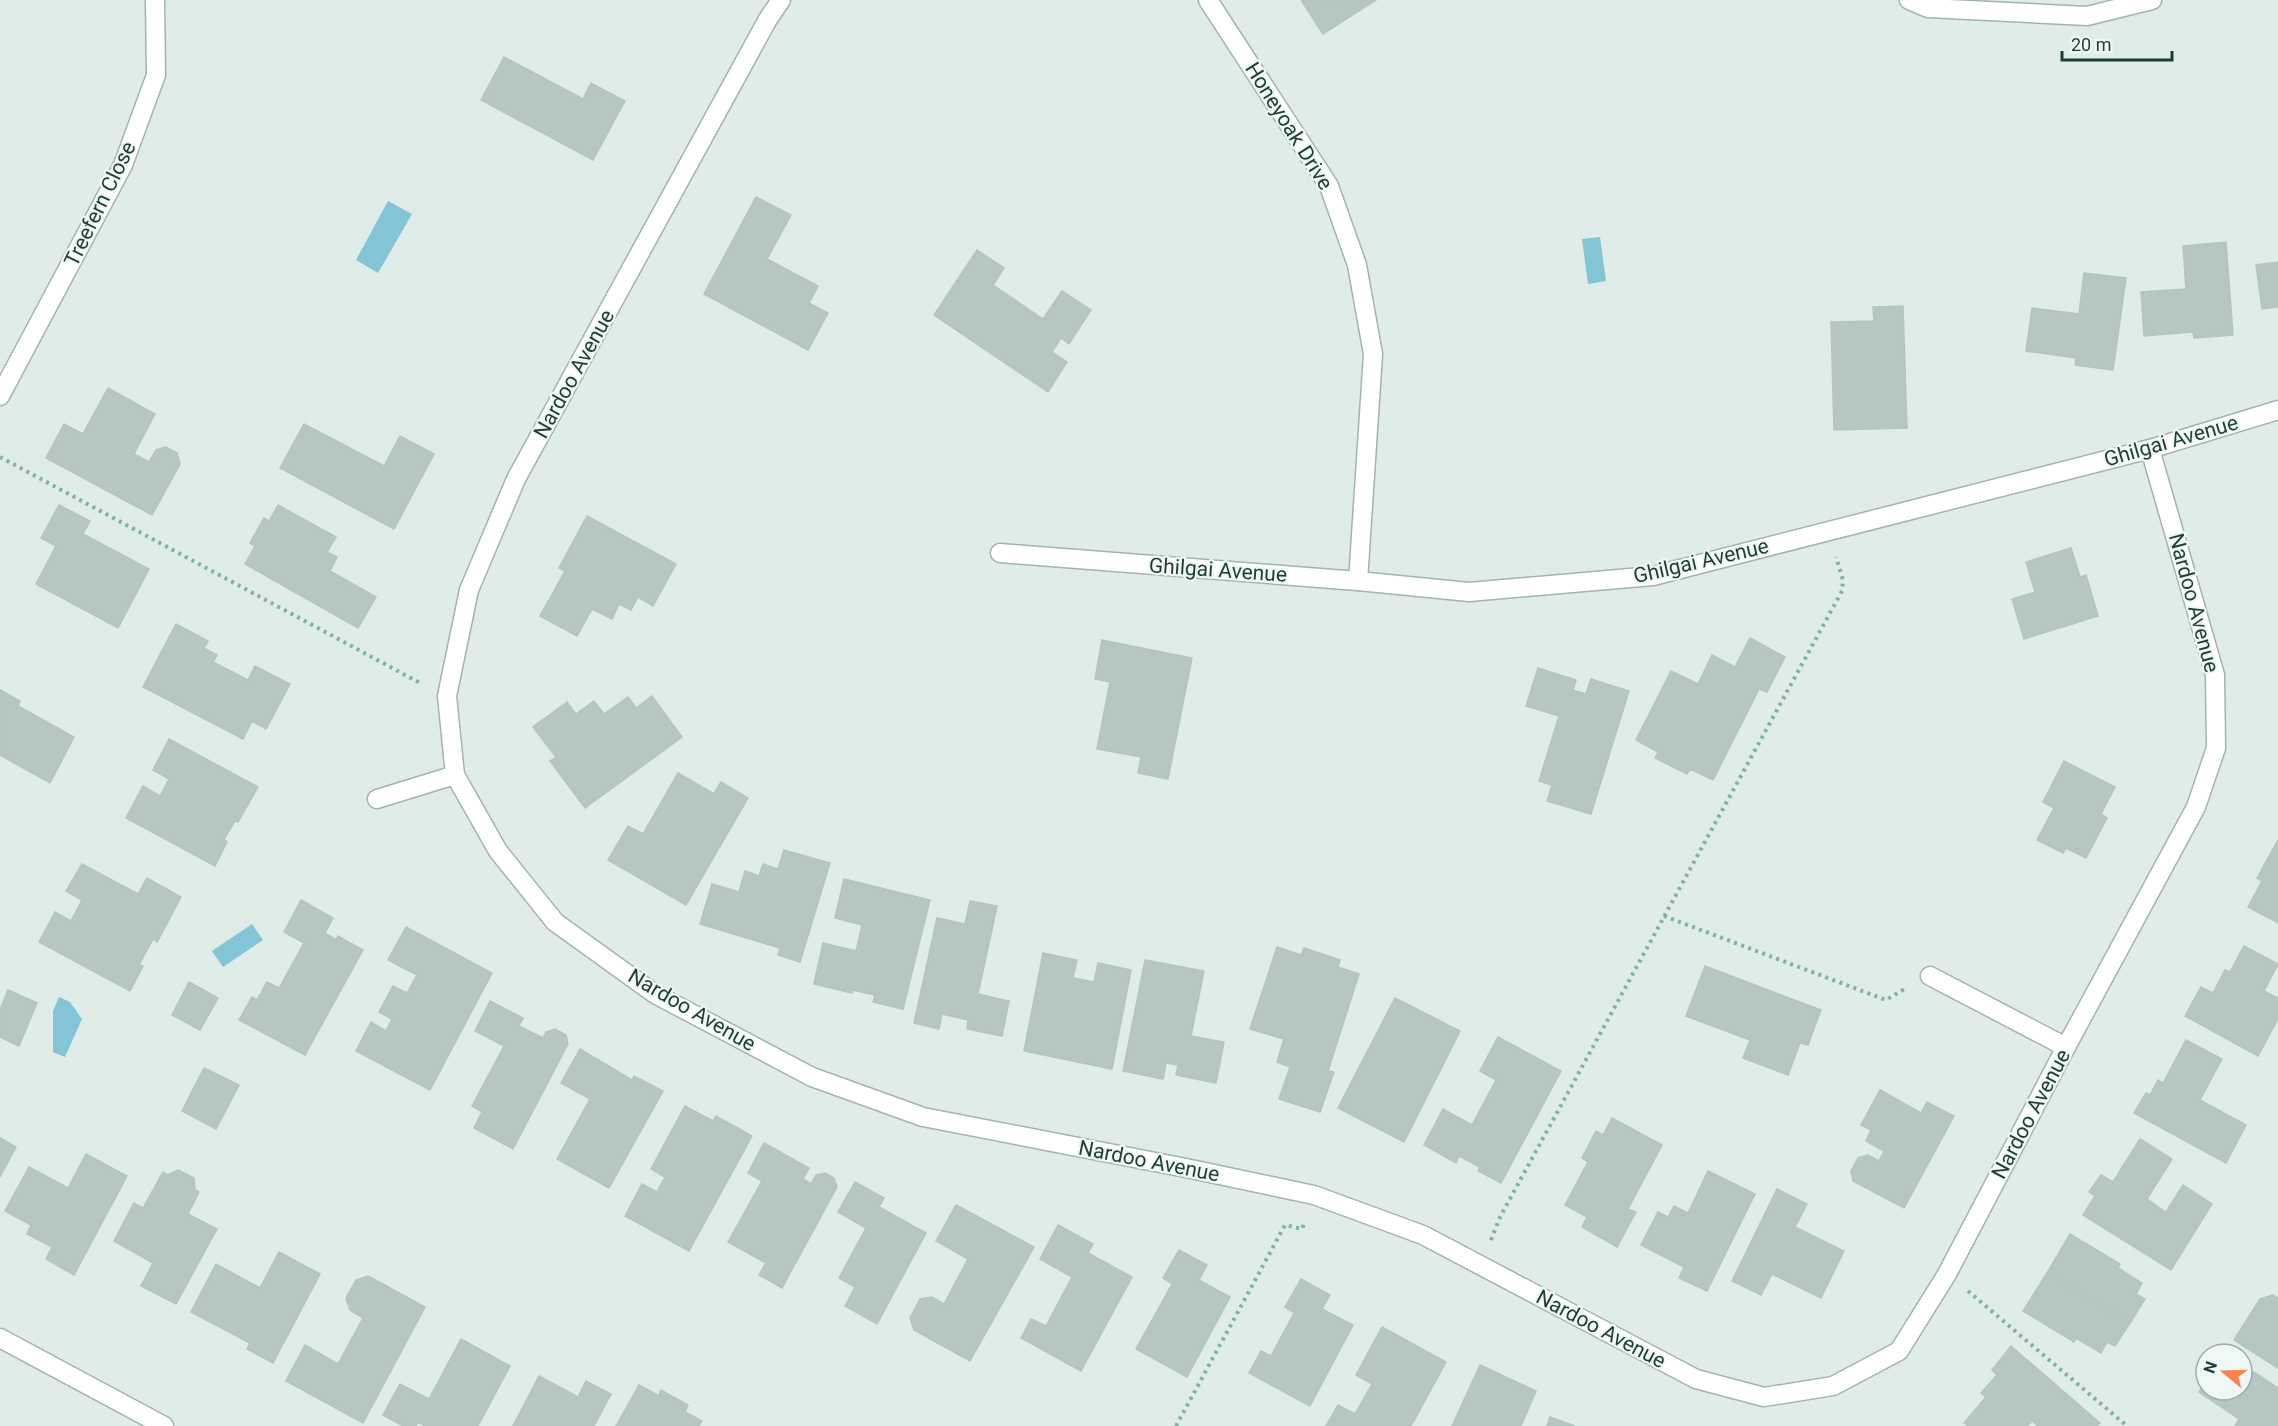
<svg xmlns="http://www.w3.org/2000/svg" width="2278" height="1426" viewBox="0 0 2278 1426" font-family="Roboto,sans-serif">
<rect width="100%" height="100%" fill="#e0ece7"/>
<g fill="#83c4d6">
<polygon points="388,201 412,214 378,273 356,260"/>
<polygon points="1600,237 1606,281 1588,284 1582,239"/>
<polygon points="252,924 263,940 223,967 212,951"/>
<polygon points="59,997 70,1002 82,1019 65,1057 53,1052 53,1011"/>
</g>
<g fill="#b5c7c0" stroke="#b2c6bf" stroke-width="1.5">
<polygon points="1301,0 1376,0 1323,34"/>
<polygon points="504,57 583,99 591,83 625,101 593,160 481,100"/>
<polygon points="756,197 791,215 767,259 818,286 809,303 828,313 808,350 704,294"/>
<polygon points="2226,242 2233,335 2194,338 2193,332 2144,336 2141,292 2186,289 2183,246"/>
<polygon points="977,250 1004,268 993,285 1043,319 1062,291 1091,310 1069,344 1061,338 1052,352 1067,362 1048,392 934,315"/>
<polygon points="2278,262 2278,307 2262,309 2256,265"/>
<polygon points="2084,273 2126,278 2113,370 2075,365 2076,358 2026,351 2032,308 2079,314"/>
<polygon points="1903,306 1907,428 1834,430 1831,322 1874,321 1873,307"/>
<polygon points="108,388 155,414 134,454 149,462 156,450 166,447 177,453 180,464 152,515 46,458 64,424 83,434"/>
<polygon points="304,424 384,466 400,436 434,454 394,529 280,468"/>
<polygon points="59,505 90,521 83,534 149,569 118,628 36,584 56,546 41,538"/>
<polygon points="278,505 336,537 327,552 337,557 330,571 376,597 358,628 245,564 255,546 250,543 264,518 269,521"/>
<polygon points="587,516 676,564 653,606 638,597 631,610 619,604 612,619 592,609 577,636 540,616 565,571 559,568"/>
<polygon points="2071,548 2080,577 2086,575 2098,616 2024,639 2012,599 2035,592 2026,562"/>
<polygon points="176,624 208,641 204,648 217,655 213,662 248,680 255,666 290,684 266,729 252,721 243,739 143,687"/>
<polygon points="1750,638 1785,657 1767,692 1759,689 1713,780 1690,769 1687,774 1655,758 1658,752 1636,740 1671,671 1698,684 1712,655 1735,667"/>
<polygon points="1102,640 1192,658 1168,779 1138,773 1141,757 1097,749 1110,682 1095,679"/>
<polygon points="1538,668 1576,680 1573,690 1586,694 1591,679 1629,691 1591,814 1547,801 1552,785 1539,781 1559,716 1526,706"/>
<polygon points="0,690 20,701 18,706 74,737 50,783 0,755"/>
<polygon points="652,696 682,737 585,808 550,761 556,757 533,727 567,702 576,714 594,701 604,714 628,697 636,708"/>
<polygon points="169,739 258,787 238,822 235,821 224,839 227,842 215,866 126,818 143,786 160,796 169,779 153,770"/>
<polygon points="2064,761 2115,787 2101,814 2107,818 2086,858 2066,848 2063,853 2037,840 2054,808 2043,802"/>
<polygon points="678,773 714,794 721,782 748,798 686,905 608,860 628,826 643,834"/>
<polygon points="2278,840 2278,923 2248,907 2262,881 2257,878"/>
<polygon points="784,850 830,863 800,962 778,955 780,948 700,924 712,884 739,892 745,871 759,876 763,864 778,869"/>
<polygon points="82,864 138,894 147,878 181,897 157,942 153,939 139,965 143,966 130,991 39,942 55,912 71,921 82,900 66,891"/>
<polygon points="844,879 930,900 903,1009 873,1002 875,995 853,990 852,993 814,984 823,943 856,951 862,925 835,918"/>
<polygon points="301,900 333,918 325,933 336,940 338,936 363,950 305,1055 239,1020 252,997 257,1000 267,982 279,988 304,943 284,932"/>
<polygon points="970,901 997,906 978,994 1009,1001 1002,1036 967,1029 968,1020 942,1014 939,1029 914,1023 937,918 965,924"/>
<polygon points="406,927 492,973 430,1090 356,1051 371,1022 386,1031 392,1019 379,1012 393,986 407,993 417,975 388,960"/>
<polygon points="2244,946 2278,964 2264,991 2278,998 2278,1019 2258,1056 2185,1016 2201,987 2213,993 2225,970 2230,972"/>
<polygon points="1277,947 1301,955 1304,948 1340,960 1338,967 1359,974 1328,1071 1334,1072 1320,1112 1279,1099 1290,1067 1277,1062 1284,1039 1250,1029"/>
<polygon points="1043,953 1077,960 1073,978 1094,982 1098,963 1131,970 1112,1069 1024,1051"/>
<polygon points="1145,960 1204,971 1191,1036 1224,1042 1216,1083 1176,1075 1178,1065 1166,1063 1163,1079 1123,1071"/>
<polygon points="1705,966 1821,1010 1808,1045 1800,1043 1788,1075 1743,1058 1750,1040 1686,1016"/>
<polygon points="189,982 218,998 200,1030 172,1015"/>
<polygon points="8,990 37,1003 19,1046 0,1037 0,1010"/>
<polygon points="1395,998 1460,1031 1404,1142 1338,1108"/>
<polygon points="490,1001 523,1018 519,1026 543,1038 546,1032 555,1029 566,1035 568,1044 513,1149 474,1128 482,1112 472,1106 504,1046 475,1031"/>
<polygon points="1498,1037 1561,1071 1501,1183 1478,1171 1480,1167 1459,1156 1456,1163 1424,1145 1443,1109 1472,1125 1496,1080 1480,1071"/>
<polygon points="2186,1040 2222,1059 2200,1100 2246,1125 2226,1163 2134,1113 2146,1093 2150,1095 2158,1080 2163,1083"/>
<polygon points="580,1049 632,1080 634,1076 663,1091 609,1188 557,1159 590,1099 561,1083"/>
<polygon points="204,1068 239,1085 216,1129 182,1111"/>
<polygon points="1880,1090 1921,1113 1927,1102 1954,1116 1904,1208 1853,1181 1851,1171 1858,1158 1868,1155 1879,1161 1884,1151 1866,1141 1871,1130 1861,1125"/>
<polygon points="685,1106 713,1121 716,1116 752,1136 689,1251 625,1216 642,1184 657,1192 665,1177 651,1169"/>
<polygon points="1612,1118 1662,1145 1628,1209 1636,1212 1617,1247 1582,1227 1587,1217 1565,1205 1588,1162 1582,1158 1596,1131 1603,1135"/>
<polygon points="0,1138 16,1147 0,1177"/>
<polygon points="2140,1139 2172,1159 2147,1199 2166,1212 2183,1185 2212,1204 2171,1270 2083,1215 2095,1196 2089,1192 2101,1175 2113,1182"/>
<polygon points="764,1143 809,1168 803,1179 811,1184 816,1175 825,1173 834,1178 837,1187 782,1288 759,1275 766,1263 728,1242 762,1181 748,1173"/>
<polygon points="86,1154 127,1176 74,1275 46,1259 52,1247 27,1234 31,1225 5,1211 29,1167 68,1188"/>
<polygon points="178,1170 194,1178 195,1189 199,1192 188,1214 217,1229 176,1304 141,1286 153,1263 114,1241 134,1203 143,1208 163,1172 168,1175"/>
<polygon points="1708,1171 1755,1194 1707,1291 1679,1278 1684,1267 1641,1245 1658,1212 1668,1217 1674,1206 1688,1213"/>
<polygon points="855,1182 884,1198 879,1207 926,1233 877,1324 845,1306 855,1287 839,1278 866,1228 838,1212"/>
<polygon points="1777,1189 1807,1204 1795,1227 1844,1251 1821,1298 1772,1274 1761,1295 1732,1281"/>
<polygon points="956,1205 1034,1247 970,1361 914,1330 910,1318 920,1299 932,1297 944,1304 968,1259 936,1241"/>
<polygon points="1058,1225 1093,1244 1088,1253 1132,1277 1081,1371 1021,1338 1031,1319 1046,1326 1072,1277 1040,1259"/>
<polygon points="2070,1234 2120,1264 2118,1268 2142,1283 2136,1294 2145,1299 2130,1323 2047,1273"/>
<polygon points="1179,1250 1207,1265 1199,1280 1230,1297 1187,1377 1136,1349 1172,1284 1163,1278"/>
<polygon points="279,1252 320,1274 273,1363 247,1349 250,1343 191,1312 216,1264 260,1288"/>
<polygon points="2047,1273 2130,1323 2115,1346 2107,1342 2101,1353 2076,1338 2074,1342 2023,1311"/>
<polygon points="368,1276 425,1307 363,1423 286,1381 305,1345 338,1364 363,1318 350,1310 346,1298 356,1280"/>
<polygon points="1301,1279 1330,1295 1322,1309 1353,1325 1310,1406 1249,1373 1261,1351 1271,1356 1294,1313 1285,1307"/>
<polygon points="2273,1295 2278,1298 2278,1368 2234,1340 2260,1299"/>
<polygon points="1382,1327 1446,1362 1411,1426 1326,1426 1338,1405 1355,1414 1372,1384 1356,1375"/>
<polygon points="461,1339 510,1366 478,1426 425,1426 418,1422 416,1426 403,1426 383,1415 400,1384 429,1399"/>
<polygon points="2011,1346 2100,1423 2097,1426 2038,1426 2032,1421 2028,1426 1968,1426 1964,1423 1986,1397 1981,1393 1997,1375 1992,1370"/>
<polygon points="2242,1364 2278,1388 2278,1426 2235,1426 2239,1419 2199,1392 2206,1381 2206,1390 2242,1390"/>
<polygon points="1480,1365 1536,1391 1521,1426 1452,1426"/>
<polygon points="539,1376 578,1397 586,1381 611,1394 594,1426 513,1426"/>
<polygon points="639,1385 659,1396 661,1390 688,1405 685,1412 702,1421 699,1426 616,1426"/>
<polygon points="1550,1417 1575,1426 1547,1426"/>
</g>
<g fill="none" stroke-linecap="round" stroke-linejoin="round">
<defs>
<g id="minor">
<polyline points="781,0 768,19 516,479 469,590 447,696 455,775 498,851 555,922 655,994 812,1077 923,1117 1186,1168 1314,1195 1423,1235 1696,1379 1764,1397 1833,1386 1899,1351 1947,1274 2066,1047 2196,807 2216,748 2215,675 2150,449"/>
<polyline points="1208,0 1329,186 1357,265 1373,354 1358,581"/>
<polyline points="1909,0 1928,8 2087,16 2152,0"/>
<polyline points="0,396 123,165 156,75 155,0"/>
<polyline points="1000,553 1358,581 1469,592 1653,576 2150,449 2278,410"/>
<polyline points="377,799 455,775"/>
<polyline points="1930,976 2066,1047"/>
</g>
<polyline id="tertiary" points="0,1338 164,1426"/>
</defs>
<use href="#minor" stroke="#a2b4af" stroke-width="21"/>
<use href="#tertiary" stroke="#a2b4af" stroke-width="21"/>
<g stroke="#7db2a4" stroke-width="4" stroke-dasharray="3 4.5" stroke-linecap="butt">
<polyline points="0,457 422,684"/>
<polyline points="1664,916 1886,1000 1906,988"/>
<polyline points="1491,1240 1500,1217 1842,591 1843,580 1836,557"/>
<polyline points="1968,1291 2127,1426"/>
<polyline points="1176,1426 1285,1225 1302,1229 1305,1221"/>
</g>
<use href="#minor" stroke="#fff" stroke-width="18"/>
<use href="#tertiary" stroke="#fff" stroke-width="18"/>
</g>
<g text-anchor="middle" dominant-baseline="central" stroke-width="4.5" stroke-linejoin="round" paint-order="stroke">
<g font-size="21" fill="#1f3d37" stroke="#f0f8f5">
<text transform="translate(1289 126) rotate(58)">Honeyoak Drive</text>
<text transform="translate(100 204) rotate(-64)">Treefern Close</text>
<text transform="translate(574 374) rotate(-61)">Nardoo Avenue</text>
<text transform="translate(2171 441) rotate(-16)">Ghilgai Avenue</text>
<text transform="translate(1701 561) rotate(-13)">Ghilgai Avenue</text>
<text transform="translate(1218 570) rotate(4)">Ghilgai Avenue</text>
<text transform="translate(2194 603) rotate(75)">Nardoo Avenue</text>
<text transform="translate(692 1010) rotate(30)">Nardoo Avenue</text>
<text transform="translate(2031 1114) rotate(-62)">Nardoo Avenue</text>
<text transform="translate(1149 1161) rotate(11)">Nardoo Avenue</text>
<text transform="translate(1601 1329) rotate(28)">Nardoo Avenue</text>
</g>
</g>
<g transform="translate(2224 1372) rotate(289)"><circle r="28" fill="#f0f8f5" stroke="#9cada9" stroke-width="1.5"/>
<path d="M0-4.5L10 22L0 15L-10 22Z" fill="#fd824d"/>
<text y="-9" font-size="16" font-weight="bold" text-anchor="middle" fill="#1f3d37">N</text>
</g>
<path d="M2062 51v9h110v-9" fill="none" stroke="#1f3d37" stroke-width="3"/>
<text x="2071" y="51" font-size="18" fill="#1f3d37" stroke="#f0f8f5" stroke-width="4.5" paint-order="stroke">20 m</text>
</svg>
